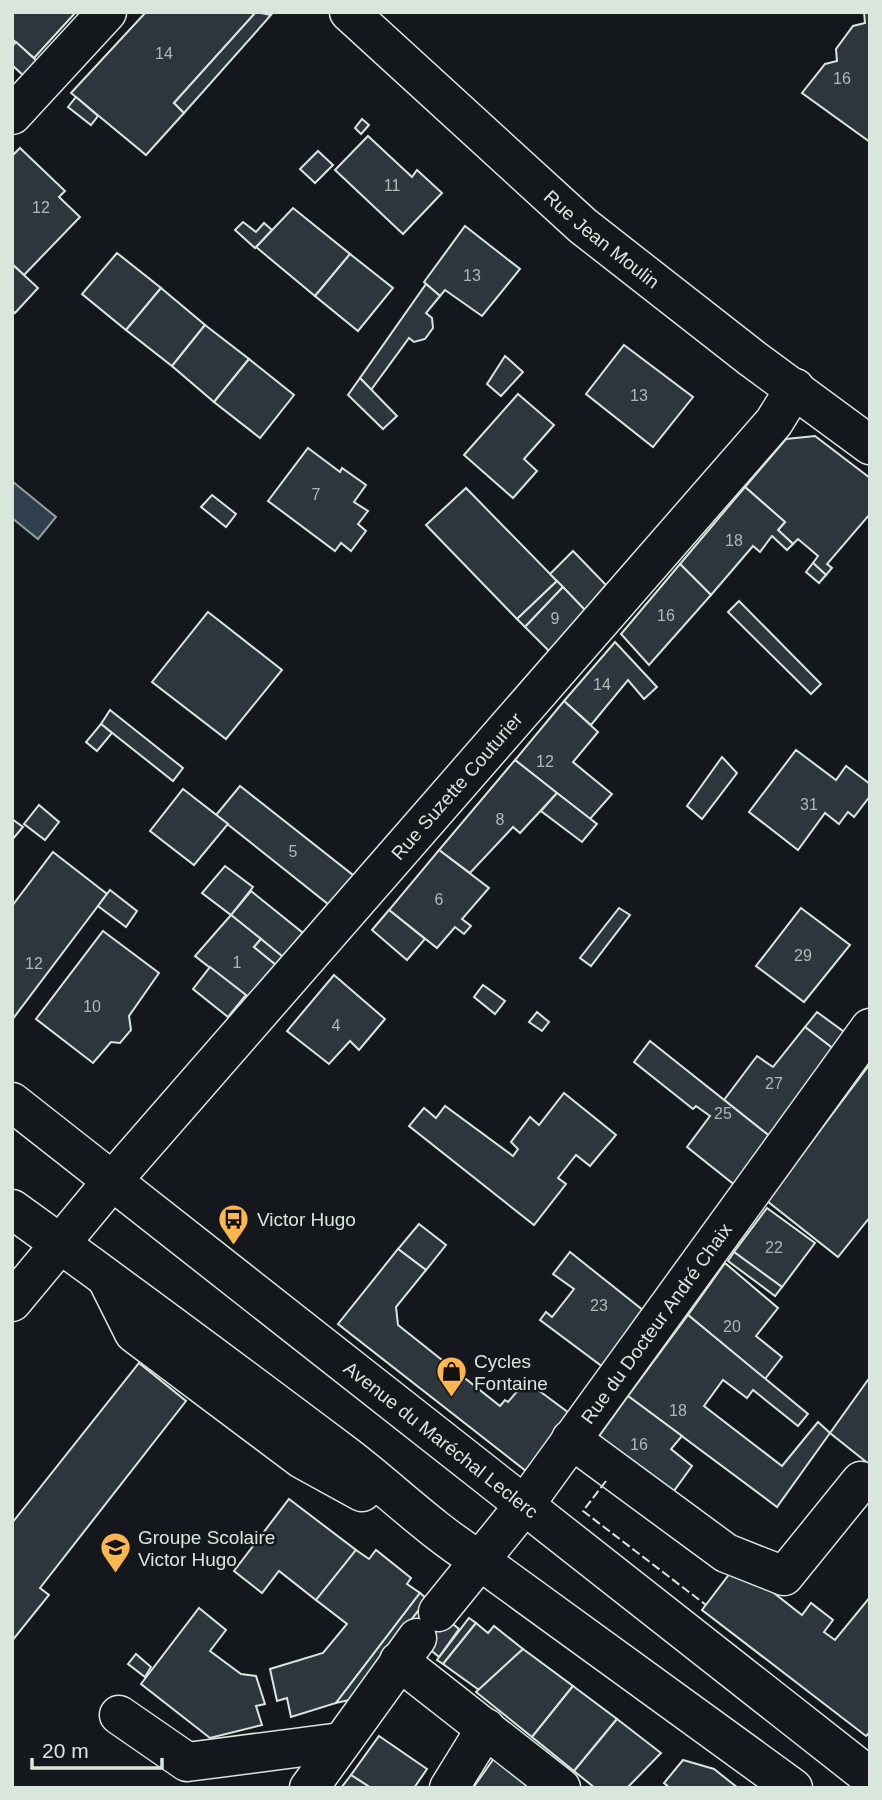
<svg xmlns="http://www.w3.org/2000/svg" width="882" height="1800" viewBox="0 0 882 1800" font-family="Arial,sans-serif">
<rect width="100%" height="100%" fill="#14181c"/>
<polygon fill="#2f3f4d" stroke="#939e99" stroke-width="2" points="12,481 56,517 38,539 12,518"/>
<g fill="#2c363c" stroke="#d8e6dc" stroke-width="2">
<polygon points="12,12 76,12 34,58 12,39"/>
<polygon points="146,12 256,12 174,103 184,113 146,155 71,93"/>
<polygon points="256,12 271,15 184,113 174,103"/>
<polygon points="864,12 870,12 870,142 802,93 825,64 837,61 836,49 853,26 865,23"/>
<polygon points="16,42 39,63 25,77 12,65 12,47"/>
<polygon points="76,97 98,116 91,125 68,107"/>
<polygon points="362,119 369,125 361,134 355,128"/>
<polygon points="368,136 412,177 417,170 442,193 403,234 335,170"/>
<polygon points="20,148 65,191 59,197 80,217 24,275 12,264 12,156"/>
<polygon points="318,151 333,165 315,183 300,169"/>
<polygon points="293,208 350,254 315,296 256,247"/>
<polygon points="243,222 256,232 264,223 272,230 255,248 235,230"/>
<polygon points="465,226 520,269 482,316 445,290 440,296 424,282"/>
<polygon points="117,253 161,288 126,330 82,294"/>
<polygon points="350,254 393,288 358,331 315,296"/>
<polygon points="12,264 38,288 15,313 12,310"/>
<polygon points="426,284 440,296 426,313 432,318 433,328 425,339 414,342 409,338 371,390 360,378"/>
<polygon points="161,288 205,325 172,366 126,330"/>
<polygon points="205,325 249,359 214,402 172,366"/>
<polygon points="624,345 693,397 653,447 586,394"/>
<polygon points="505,356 523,372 501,396 487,384"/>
<polygon points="249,359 294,395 260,438 214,402"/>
<polygon points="360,378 397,416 383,429 348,395"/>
<polygon points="518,394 554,425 524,459 537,471 513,498 464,455"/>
<polygon points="815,436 870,478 870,514 827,564 832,568 826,575 813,563 818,556 798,539 793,544 778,530 785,522 745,487 786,439"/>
<polygon points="308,448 340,472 342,468 366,485 354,502 368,511 358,524 366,531 351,551 341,543 335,551 268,501"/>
<polygon points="745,487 785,522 778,530 793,544 787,550 772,536 760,552 753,546 711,595 680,564"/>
<polygon points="466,488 557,581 517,619 426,525"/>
<polygon points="212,495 236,514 226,527 201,507"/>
<polygon points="573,551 606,585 585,610 550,574"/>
<polygon points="813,563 826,575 819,583 806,572"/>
<polygon points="680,564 711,595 649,665 621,634"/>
<polygon points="557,581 563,587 525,627 517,619"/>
<polygon points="563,587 585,610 550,652 525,627"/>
<polygon points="739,601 821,684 811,694 728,612"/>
<polygon points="208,612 282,670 226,739 152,682"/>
<polygon points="615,642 657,687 644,699 628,680 591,725 564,701"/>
<polygon points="564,701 598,732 573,762 612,794 590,819 515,760"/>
<polygon points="110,710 183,768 173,781 101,724"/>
<polygon points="101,724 112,733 97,751 86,742"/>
<polygon points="796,750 836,780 846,766 870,784 870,796 854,817 848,812 839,824 825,813 798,850 749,812"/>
<polygon points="722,757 737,773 702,819 687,806"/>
<polygon points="515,760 557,793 520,833 513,827 470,873 439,850"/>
<polygon points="240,786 358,879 333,908 216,815"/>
<polygon points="183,789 228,824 194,865 150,831"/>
<polygon points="557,793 597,824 582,842 541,811"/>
<polygon points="39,805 59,822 45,840 24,824"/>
<polygon points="12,819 23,827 12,840"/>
<polygon points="439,850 489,888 462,919 471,926 464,934 455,927 437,948 389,910"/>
<polygon points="53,852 107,894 12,1020 12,906"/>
<polygon points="225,866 253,887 231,915 202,893"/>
<polygon points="110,890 137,911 126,927 98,906"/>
<polygon points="251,891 308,937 288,961 231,915"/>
<polygon points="619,908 630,915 591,966 580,958"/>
<polygon points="801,908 850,945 804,1002 756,966"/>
<polygon points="389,910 425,939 407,960 372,930"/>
<polygon points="231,915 261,939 254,947 281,969 254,1002 195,956"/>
<polygon points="103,931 159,973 129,1016 131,1030 120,1043 111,1042 93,1063 36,1019"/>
<polygon points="261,939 288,961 281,969 254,947"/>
<polygon points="210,967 246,995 228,1017 193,989"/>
<polygon points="334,975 385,1019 359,1050 350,1041 329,1064 287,1031"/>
<polygon points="483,985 505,1001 495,1014 474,997"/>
<polygon points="537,1012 549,1022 542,1031 529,1022"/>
<polygon points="817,1012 847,1034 835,1050 805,1027"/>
<polygon points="805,1027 835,1050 772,1138 724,1100 757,1056 773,1067"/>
<polygon points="650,1041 772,1138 736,1186 687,1147 710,1116 696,1106 693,1109 634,1062"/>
<polygon points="870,1064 870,1217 838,1257 767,1201"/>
<polygon points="564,1093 616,1135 590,1166 576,1155 558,1178 566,1184 534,1225 409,1126 424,1108 436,1118 445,1106 513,1156 518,1149 511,1142 530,1117 539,1125"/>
<polygon points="767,1208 815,1243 782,1287 734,1252"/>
<polygon points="419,1224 446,1245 426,1270 398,1249"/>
<polygon points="398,1249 426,1270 396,1307 398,1325 500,1406 505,1400 508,1402 526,1381 569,1413 526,1471 338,1324"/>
<polygon points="570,1252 644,1311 603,1367 540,1320 546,1312 552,1317 574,1289 553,1274"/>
<polygon points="734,1252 782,1287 775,1296 728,1261"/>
<polygon points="725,1263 778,1308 756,1336 782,1357 765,1379 688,1315"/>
<polygon points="688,1315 808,1414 798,1426 753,1390 747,1398 723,1380 704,1406 782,1466 818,1422 830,1433 777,1507 628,1396"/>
<polygon points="139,1363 186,1401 40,1588 49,1595 12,1641 12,1523"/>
<polygon points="870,1377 870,1465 830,1433"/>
<polygon points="628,1396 682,1436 671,1449 692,1466 671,1495 597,1439"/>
<polygon points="289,1499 356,1550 316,1600 279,1571 262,1593 234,1571"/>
<polygon points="356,1550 369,1559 376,1550 411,1578 407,1584 420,1593 336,1703 291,1717 287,1698 277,1701 270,1669 323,1653 347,1624 316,1600"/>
<polygon points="737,1564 802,1615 811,1603 833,1620 824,1632 835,1640 870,1597 870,1732 866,1736 702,1610"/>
<polygon points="420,1593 427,1599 425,1602 349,1700 336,1703"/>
<polygon points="425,1602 459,1629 439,1657 405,1628"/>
<polygon points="199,1608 226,1630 210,1651 241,1674 256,1676 265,1704 256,1706 262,1725 210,1738 141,1684"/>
<polygon points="469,1618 476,1623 443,1664 437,1660"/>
<polygon points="476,1623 488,1633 494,1626 523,1649 479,1690 443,1664"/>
<polygon points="523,1649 573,1686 532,1737 476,1692"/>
<polygon points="136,1654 151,1667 145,1677 128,1664"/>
<polygon points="573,1686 617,1719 574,1771 532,1737"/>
<polygon points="617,1719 661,1753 627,1788 595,1788 574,1771"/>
<polygon points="379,1736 427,1769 414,1788 371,1788 351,1775"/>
<polygon points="497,1754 539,1788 473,1788"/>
<polygon points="683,1760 714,1769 738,1788 670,1788 664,1783"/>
<polygon points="351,1775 371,1788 341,1788"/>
</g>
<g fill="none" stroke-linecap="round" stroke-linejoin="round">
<defs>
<g id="minor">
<path id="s1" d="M 349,12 L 583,226 L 753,359 L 870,445"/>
<polyline points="12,115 107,12"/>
<path id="s2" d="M 12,1102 L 870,1777"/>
<path d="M 12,1209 C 123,1289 232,1370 341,1452 C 388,1487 429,1529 479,1560 L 793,1788"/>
<polyline points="107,1279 134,1333 302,1459 362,1492"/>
<path id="s3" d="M 12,1302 L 113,1180 L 774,422 L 795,388"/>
<polyline points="571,1439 726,1553 784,1576 861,1481"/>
<path id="s4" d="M 438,1612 L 523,1507 L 870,1028"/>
<polyline points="399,1661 561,1788"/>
<polyline points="119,1715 187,1762 341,1742"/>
<polyline points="309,1788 417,1638"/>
<polyline points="449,1788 486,1728"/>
</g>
</defs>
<use href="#minor" stroke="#d8e6dc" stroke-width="41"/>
<use href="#minor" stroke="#14181c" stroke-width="38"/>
<polyline stroke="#d8e6dc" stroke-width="2" stroke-dasharray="9 3.5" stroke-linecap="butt" points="606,1481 583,1511 706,1605"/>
</g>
<defs>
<symbol id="bus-pin" viewBox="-11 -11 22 30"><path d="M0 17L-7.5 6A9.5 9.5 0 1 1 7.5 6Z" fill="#ffb74d" stroke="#14181c"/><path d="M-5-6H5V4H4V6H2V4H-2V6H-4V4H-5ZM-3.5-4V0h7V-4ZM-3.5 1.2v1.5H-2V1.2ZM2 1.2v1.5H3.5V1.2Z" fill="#111"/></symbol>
<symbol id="shop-pin" viewBox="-11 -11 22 30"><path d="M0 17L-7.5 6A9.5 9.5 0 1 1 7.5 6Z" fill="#ffb74d" stroke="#14181c"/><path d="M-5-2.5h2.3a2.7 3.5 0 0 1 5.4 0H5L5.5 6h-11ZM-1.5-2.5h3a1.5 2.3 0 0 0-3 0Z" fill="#111"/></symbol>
<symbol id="school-pin" viewBox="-11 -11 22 30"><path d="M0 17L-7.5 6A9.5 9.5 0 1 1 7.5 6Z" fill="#ffb74d" stroke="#14181c"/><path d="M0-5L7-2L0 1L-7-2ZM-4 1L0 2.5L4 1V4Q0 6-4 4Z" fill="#111"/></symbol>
</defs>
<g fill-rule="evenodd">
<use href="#bus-pin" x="216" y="1202" width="35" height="47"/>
<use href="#shop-pin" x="434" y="1354" width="35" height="47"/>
<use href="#school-pin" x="98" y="1530" width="35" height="47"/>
</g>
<g text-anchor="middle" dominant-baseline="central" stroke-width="5" stroke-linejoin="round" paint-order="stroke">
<g font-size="16" fill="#adbab4">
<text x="164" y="53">14</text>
<text x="842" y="78">16</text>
<text x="392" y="185">11</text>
<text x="41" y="207">12</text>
<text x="472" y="275">13</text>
<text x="639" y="395">13</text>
<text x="316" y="494">7</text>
<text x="734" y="540">18</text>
<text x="666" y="615">16</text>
<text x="555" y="618">9</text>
<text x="602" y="684">14</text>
<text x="545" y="761">12</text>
<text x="809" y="804">31</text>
<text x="500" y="819">8</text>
<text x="293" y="851">5</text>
<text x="439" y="899">6</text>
<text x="803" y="955">29</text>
<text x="237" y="962">1</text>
<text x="34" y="963">12</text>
<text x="92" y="1006">10</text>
<text x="336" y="1025">4</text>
<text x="774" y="1083">27</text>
<text x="723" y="1113">25</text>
<text x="774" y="1247">22</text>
<text x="599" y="1305">23</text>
<text x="732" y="1326">20</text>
<text x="678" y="1410">18</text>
<text x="639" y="1444">16</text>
</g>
<g font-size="19" fill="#d8e6dc" stroke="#14181c">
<text stroke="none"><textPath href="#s1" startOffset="340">Rue Jean Moulin</textPath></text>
<text stroke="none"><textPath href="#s3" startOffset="681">Rue Suzette Couturier</textPath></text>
<text stroke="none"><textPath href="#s4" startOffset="362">Rue du Docteur André Chaix</textPath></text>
<text stroke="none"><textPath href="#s2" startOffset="546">Avenue du Maréchal Leclerc</textPath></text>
</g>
<g font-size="19" fill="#d8e6dc" stroke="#14181c" text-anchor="start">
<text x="257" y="1219">Victor Hugo</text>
<text x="474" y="1361">Cycles<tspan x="474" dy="22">Fontaine</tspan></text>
<text x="138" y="1537">Groupe Scolaire<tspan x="138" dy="22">Victor Hugo</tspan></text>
</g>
</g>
<rect width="882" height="1800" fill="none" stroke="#d8e6dc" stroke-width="28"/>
<path d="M32 1758v10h130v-10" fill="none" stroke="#d8e6dc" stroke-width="3.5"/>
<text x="42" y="1758" font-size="21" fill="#d8e6dc" stroke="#14181c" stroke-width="5" paint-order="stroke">20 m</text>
</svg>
